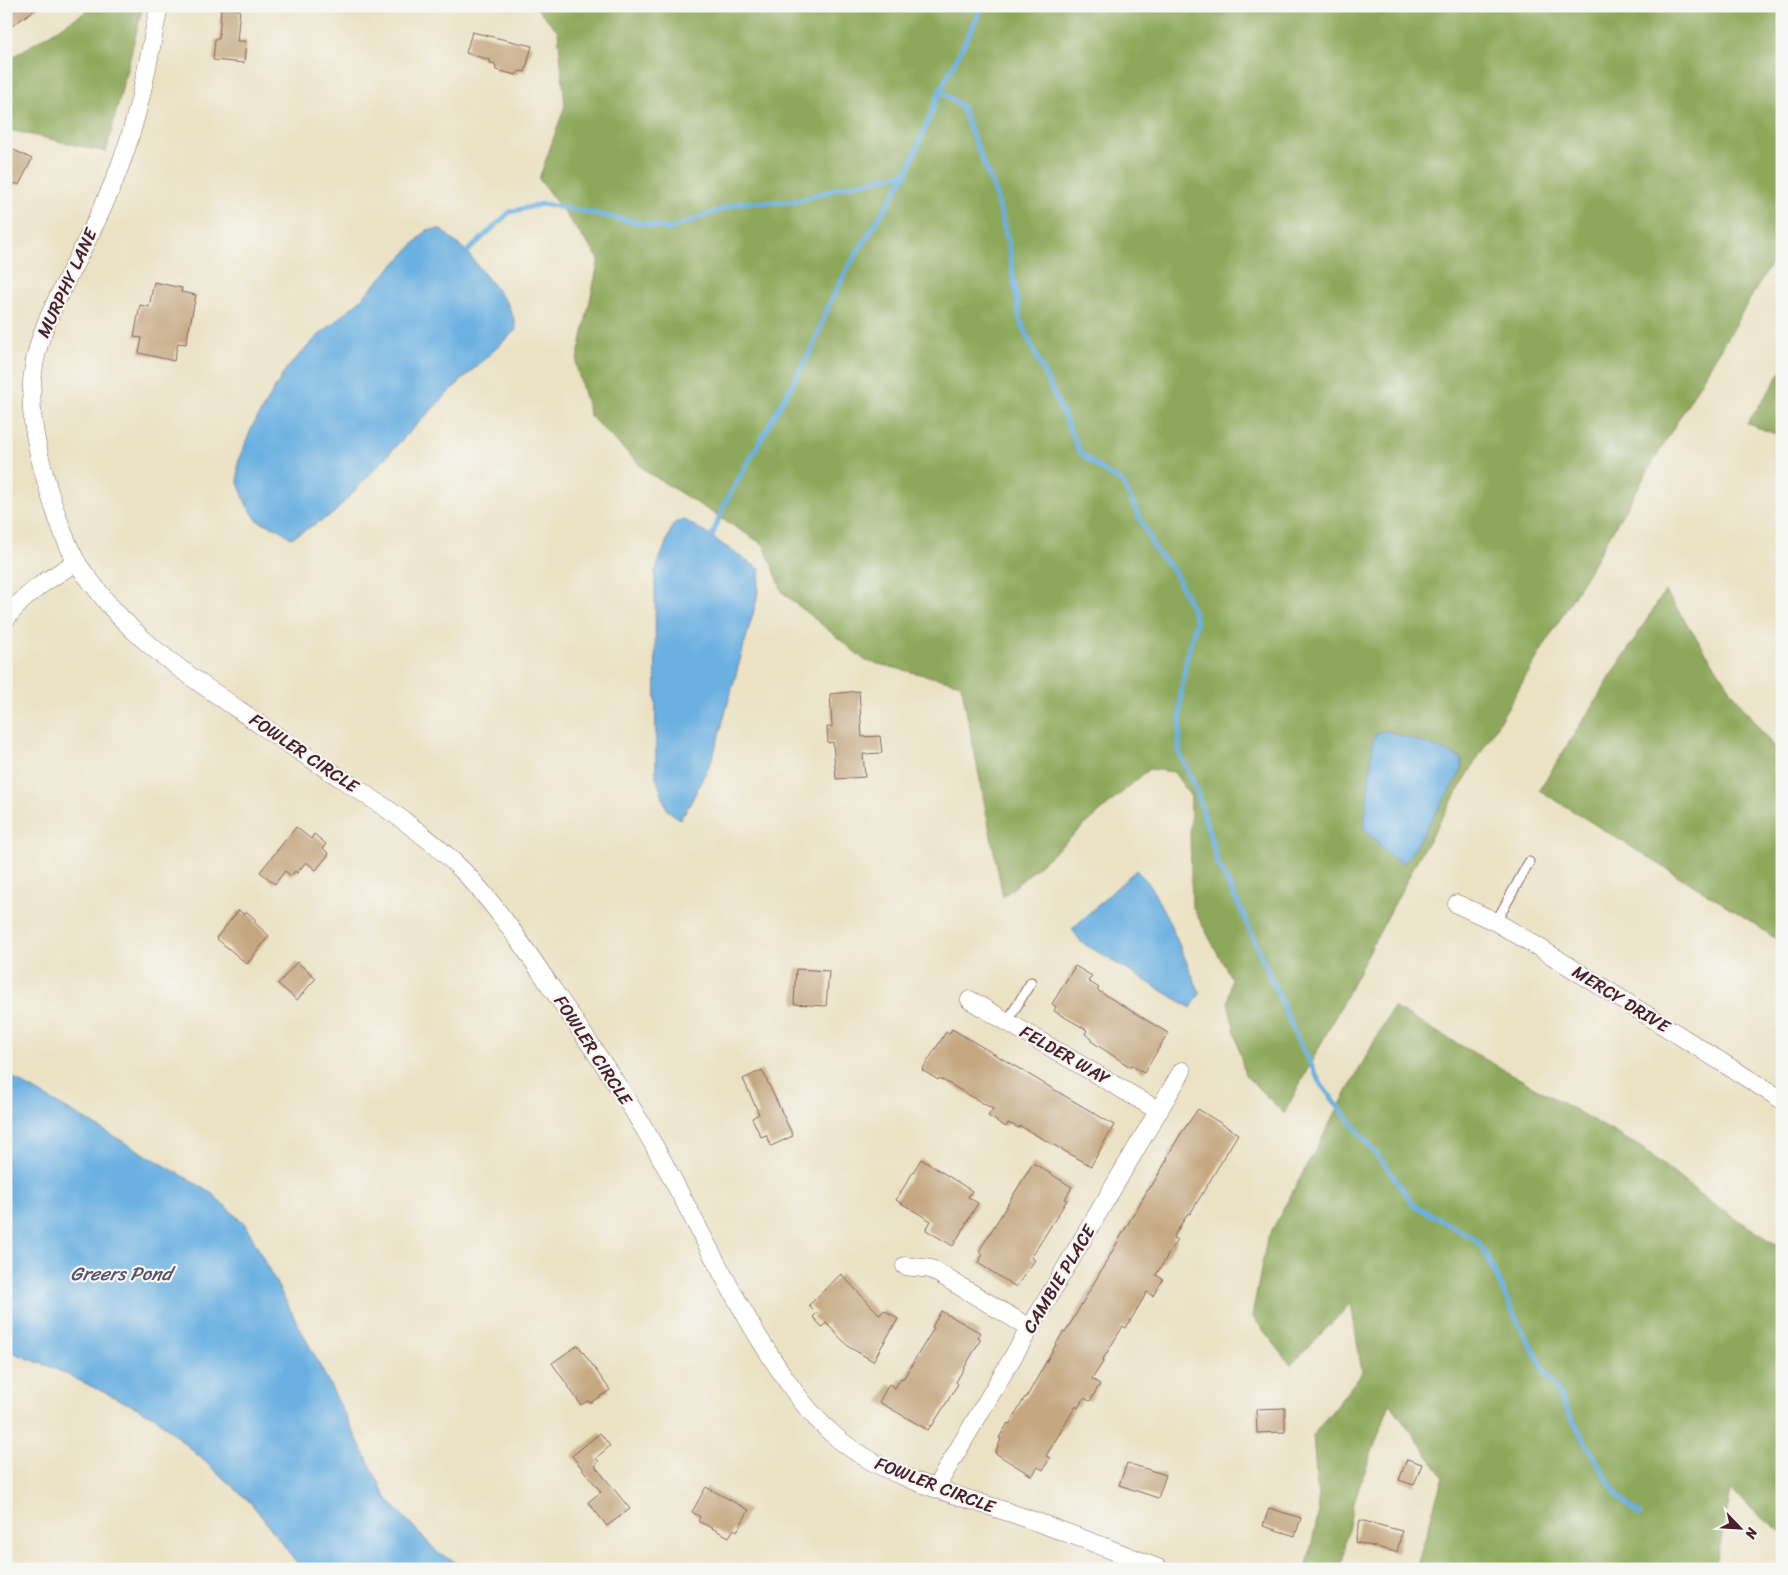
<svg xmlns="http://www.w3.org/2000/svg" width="1788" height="1575" viewBox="0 0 1788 1575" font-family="Sriracha,sans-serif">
<rect width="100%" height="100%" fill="#f6f6f2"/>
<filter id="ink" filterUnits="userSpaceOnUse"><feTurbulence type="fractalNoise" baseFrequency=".02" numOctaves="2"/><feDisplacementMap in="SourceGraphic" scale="10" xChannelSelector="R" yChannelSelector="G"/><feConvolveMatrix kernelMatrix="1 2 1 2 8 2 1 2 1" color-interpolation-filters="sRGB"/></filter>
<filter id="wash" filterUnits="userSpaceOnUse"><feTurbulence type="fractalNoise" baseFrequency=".0096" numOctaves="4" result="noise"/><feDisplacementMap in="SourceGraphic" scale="20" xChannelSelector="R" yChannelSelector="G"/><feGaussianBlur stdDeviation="1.12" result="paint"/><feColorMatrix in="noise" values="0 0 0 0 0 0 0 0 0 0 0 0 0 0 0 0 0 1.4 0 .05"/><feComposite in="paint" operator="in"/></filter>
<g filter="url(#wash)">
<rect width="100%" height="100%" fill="#ebe2c4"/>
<g fill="#8da85a" stroke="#6c6442">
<polygon points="95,6 143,6 106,152 6,129 6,61"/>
<polygon points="535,6 1782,6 1782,245 1419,857 1284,1114 1245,1075 1228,1002 1231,978 1192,906 1190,837 1191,797 1174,772 1149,769 1003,897 961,684 866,661 783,593 764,545 647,472 590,416 576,365 599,259 539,179 565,106 558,31"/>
<polygon points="1782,371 1782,436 1747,424"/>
<polygon points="1665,591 1738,700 1782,758 1782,943 1743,916 1539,790"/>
<polygon points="1393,1007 1642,1148 1707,1200 1782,1248 1782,1533 1731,1491 1715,1569 1416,1569 1443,1476 1390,1403 1353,1504 1341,1569 1306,1569 1319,1511 1313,1435 1362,1373 1351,1303 1291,1365 1252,1316 1267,1239"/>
</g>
<g fill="#6bb0e1" stroke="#5a6886">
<polygon points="440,229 467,252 507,303 515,321 516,330 449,392 398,444 333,514 291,538 279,529 258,521 247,506 238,483 238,463 252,427 286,369 316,338 360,300 427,230"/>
<path d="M 683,519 C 710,534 733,553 760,569 L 757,599 L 713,757 L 690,804 L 680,819 L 667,810 L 656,777 L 655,572 L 673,524 Z"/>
<polygon points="1387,731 1441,749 1462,759 1462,770 1405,863 1392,858 1364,828 1373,740 1378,732"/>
<polygon points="1136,870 1148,882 1167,917 1200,993 1191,1008 1081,942 1072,929"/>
<polygon points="6,1074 209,1191 245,1224 330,1385 387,1499 439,1554 469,1569 302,1569 251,1503 154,1416 53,1368 6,1350"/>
</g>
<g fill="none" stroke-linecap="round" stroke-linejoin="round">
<g stroke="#6bb0e1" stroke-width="5">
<polyline points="940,91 961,106 995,192 1008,241 1020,320 1080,452 1099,468 1123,483 1156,551 1174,571 1193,611 1196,622 1186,660 1181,695 1179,752 1196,789 1218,863 1242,912 1297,1038 1322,1086 1382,1161 1414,1205 1475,1239 1486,1254 1518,1323 1586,1443 1618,1497 1640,1515"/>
<polyline points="467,252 510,212 542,204 572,209 669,229 739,203 794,202 842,187 907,173"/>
<polyline points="712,536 725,503 811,351 829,305 847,269 907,173 940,91 983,6"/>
</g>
</g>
<g id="blocks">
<g fill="#c5a780">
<polygon points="6,6 40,6 6,30"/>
<polygon points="221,8 240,9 237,41 246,41 244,63 213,60 215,39 219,39"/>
<polygon points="472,32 532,46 525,72 520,71 516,75 496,70 495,64 490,63 490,60 466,53"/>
<polygon points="14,150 32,159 19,185 15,183 6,201 6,155 10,157"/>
<polygon points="154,282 182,288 181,292 196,295 186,344 178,343 174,361 139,353 142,338 134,337 140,305 149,307"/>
<polygon points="859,691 862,737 880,736 882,753 863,754 865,777 836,779 833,742 828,743 827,727 832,727 830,694"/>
<polygon points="296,827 311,839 314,834 326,844 323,848 329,854 316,870 306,862 297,873 295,871 291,876 285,871 275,884 260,872"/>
<polygon points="239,910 244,915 247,912 256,920 254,922 269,936 247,964 216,938"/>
<polygon points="297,962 316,978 297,1000 278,984"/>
<polygon points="1075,966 1092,976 1088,981 1099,988 1097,990 1168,1033 1144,1073 1131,1065 1130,1067 1091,1041 1092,1039 1085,1034 1087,1030 1054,1011 1056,1007 1052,1004"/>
<polygon points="796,969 829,971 826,1006 794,1004"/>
<polygon points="952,1029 1114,1125 1091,1166 1020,1126 1019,1128 1008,1123 1006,1127 988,1116 993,1109 939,1078 938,1080 922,1070 946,1032 949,1034"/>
<polygon points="762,1070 793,1136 771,1146 766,1135 761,1137 752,1118 759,1114 743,1079"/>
<polygon points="1198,1109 1238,1134 1190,1214 1188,1213 1173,1238 1177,1240 1156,1275 1163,1279 1153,1296 1147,1292 1126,1328 1123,1326 1102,1361 1103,1362 1092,1379 1100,1384 1090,1401 1084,1398 1078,1408 1076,1406 1046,1456 1050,1458 1043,1470 1038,1467 1032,1476 995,1453 1001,1439 999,1438 1008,1423 1010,1424 1025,1397 1026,1398 1055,1346 1063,1332 1065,1333 1150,1186 1151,1187 1168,1158 1167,1157 1180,1135"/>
<polygon points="921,1159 972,1191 968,1197 978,1203 953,1246 926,1230 931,1221 896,1200"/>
<polygon points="1033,1163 1072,1187 1065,1199 1067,1200 1031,1258 1035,1260 1016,1287 978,1263 983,1254 979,1251"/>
<polygon points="841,1274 880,1315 884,1310 898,1319 873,1361 849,1347 826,1323 822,1327 813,1317 817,1313 809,1305"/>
<polygon points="941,1311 981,1333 978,1337 981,1339 956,1382 958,1384 932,1426 931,1425 928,1430 879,1402 889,1384 895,1388 901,1378 903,1379 934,1328 932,1327"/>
<polygon points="578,1345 610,1390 590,1403 588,1401 581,1405 552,1363"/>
<polygon points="1285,1408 1285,1432 1257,1433 1256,1409"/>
<polygon points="600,1433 610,1446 596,1458 599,1462 595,1466 630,1509 607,1526 588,1502 601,1492 572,1456"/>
<polygon points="1407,1459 1422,1464 1414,1485 1399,1480"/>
<polygon points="1127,1463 1166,1475 1158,1498 1119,1485"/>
<polygon points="706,1487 749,1510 737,1531 734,1529 729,1537 698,1521 700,1517 692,1512"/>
<polygon points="1269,1508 1301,1518 1295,1536 1263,1526"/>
<polygon points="1360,1520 1402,1531 1397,1552 1355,1542"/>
</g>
</g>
</g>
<g filter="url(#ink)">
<use href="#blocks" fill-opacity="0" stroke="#826361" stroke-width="1"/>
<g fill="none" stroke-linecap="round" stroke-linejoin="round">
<defs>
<g id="lane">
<polyline points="1496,922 1529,862"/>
<polyline points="1007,1022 1031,982"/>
</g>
<g id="street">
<path d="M 159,6 C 148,62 139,118 118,171 C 104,208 86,242 68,277 C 54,305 39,334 34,366 C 29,393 32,423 38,450 C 46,483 60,531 76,561 C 81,570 88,578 95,587 C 126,630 169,662 213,692 C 248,716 283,741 319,764 C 369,797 421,828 463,871 C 498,907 525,949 553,990 C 593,1048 634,1107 667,1169 C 699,1228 728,1289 764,1346 C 785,1379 806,1412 836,1437 C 885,1478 952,1493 1011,1513 C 1061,1530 1111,1549 1160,1569"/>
<path d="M 6,619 C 25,593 50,578 77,562"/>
<polyline points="1457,904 1496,922 1535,945 1782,1100"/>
<polyline points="970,1000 1159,1111"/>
<polyline points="905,1266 931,1269 1030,1328"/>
<polyline points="936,1487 1182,1071"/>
</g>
</defs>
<use href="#lane" stroke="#826361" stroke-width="11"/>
<use href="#street" stroke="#826361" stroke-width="19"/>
<use href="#lane" stroke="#fff" stroke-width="9"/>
<use href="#street" stroke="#fff" stroke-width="18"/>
</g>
</g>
<g text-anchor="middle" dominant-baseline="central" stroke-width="4.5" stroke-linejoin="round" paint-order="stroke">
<g font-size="18" fill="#4a1f2b" stroke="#f6f6f2">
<text transform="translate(67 283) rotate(-65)">MURPHY LANE</text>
<text transform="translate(304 753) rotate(34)">FOWLER CIRCLE</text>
<text transform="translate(1621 999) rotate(32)">MERCY DRIVE</text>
<text transform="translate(593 1050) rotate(57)">FOWLER CIRCLE</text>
<text transform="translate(1065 1055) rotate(30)">FELDER WAY</text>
<text transform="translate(1059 1279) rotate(-59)">CAMBIE PLACE</text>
<text transform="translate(935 1485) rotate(21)">FOWLER CIRCLE</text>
</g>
<g font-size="19" font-style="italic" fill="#56526b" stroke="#f6f6f2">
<text x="121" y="1273">Greers Pond</text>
</g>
</g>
<rect width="1788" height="1575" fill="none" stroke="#f6f6f2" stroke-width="25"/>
<g transform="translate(1740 1528) rotate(115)" stroke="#f6f6f2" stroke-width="4" paint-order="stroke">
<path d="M0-4L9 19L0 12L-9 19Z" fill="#4a1f2b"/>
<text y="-8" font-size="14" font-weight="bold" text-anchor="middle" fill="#4a1f2b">N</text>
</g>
</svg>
